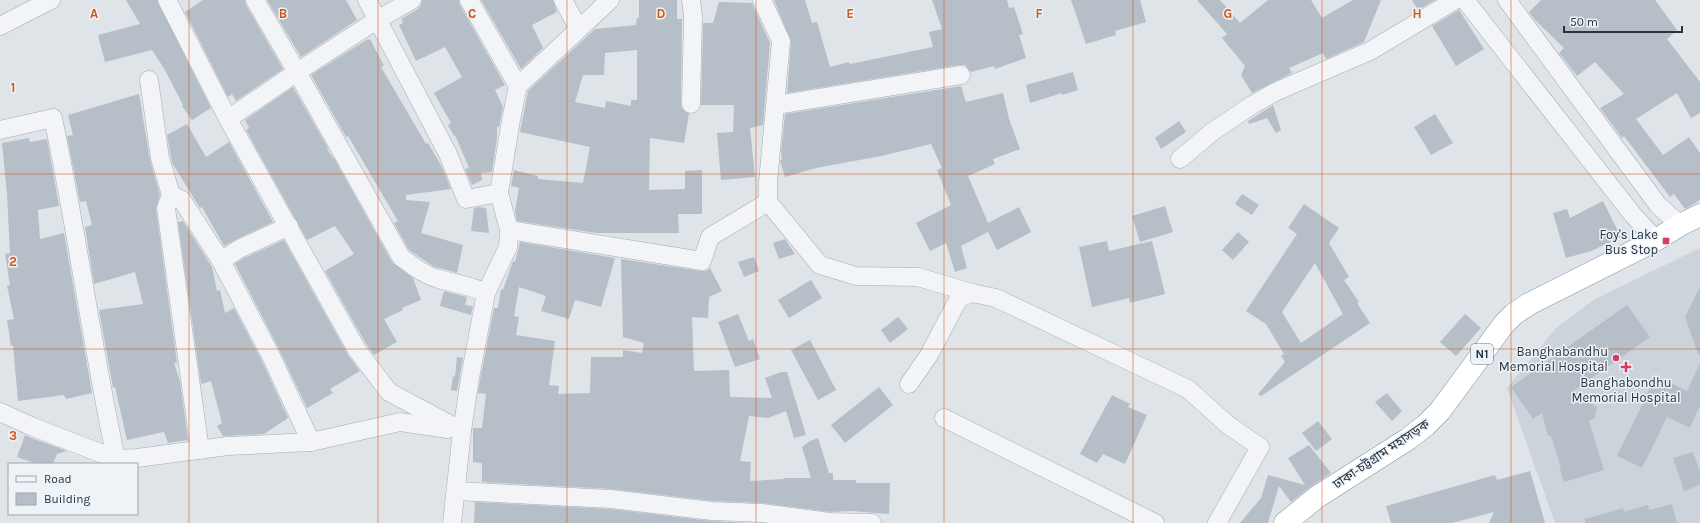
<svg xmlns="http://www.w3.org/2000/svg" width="1700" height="523" viewBox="0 0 1700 523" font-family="Karla,'Noto Sans Bengali',sans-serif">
<rect width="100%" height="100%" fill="#dfe4e9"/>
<polygon fill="#cdd3db" points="1700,248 1700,523 1555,523 1507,388 1556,328 1595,299"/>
<g fill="#b6bec7" fill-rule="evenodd">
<polygon points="126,0 157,0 211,108 192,120 182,106 183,105 165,70 152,50 105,62 98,35 140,24"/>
<polygon points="203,0 245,0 246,5 283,69 236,101 232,94 228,97 185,12"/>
<polygon points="267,0 346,0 357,20 301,57"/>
<polygon points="422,0 459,0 460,5 505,85 495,90 503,107 499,127 497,127 497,138 492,172 481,173 482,180 472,185 465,169 469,168 455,135 454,136 448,125 451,123 434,93 462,77 445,47 416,61 399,25 403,23 401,19 418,9 421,5"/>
<polygon points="481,0 553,0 557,12 532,25 543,48 521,69"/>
<path d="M 639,0 L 677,0 L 677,19 L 682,19 L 681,104 L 682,109 L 689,114 L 684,143 L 650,138 L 649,190 L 685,189 L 685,171 L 702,170 L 702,214 L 678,214 L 679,233 L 596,233 L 517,221 L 515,211 L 519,188 L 511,186 L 514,170 L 538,176 L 538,179 L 583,183 L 590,147 L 520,132 L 528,91 L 595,29 L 636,25 L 637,18 L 639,18 ZM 637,50 L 637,100 L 631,100 L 631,106 L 606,101 L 605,108 L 575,102 L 583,75 L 604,75 L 605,53 Z"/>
<polygon points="774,0 805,0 812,23 817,22 830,67 849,62 850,64 933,47 929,32 942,29 932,0 1007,0 1009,8 1014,7 1023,34 1019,35 1026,58 995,69 994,66 971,72 965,65 959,65 787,93 791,42"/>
<polygon points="1071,0 1140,0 1146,22 1115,31 1116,35 1086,44"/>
<polygon points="1197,0 1220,0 1240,23 1268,0 1311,0 1322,18 1353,0 1381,0 1364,42 1326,59 1323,53 1289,68 1292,73 1252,93 1241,75 1245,66 1222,38 1227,34"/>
<polygon points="1412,0 1435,0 1418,10"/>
<polygon points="1541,0 1655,0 1677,30 1667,39 1700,82 1700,113 1691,118 1677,93 1636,119 1663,155 1689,137 1700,153 1700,200 1685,209 1674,194 1670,197 1624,136 1622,138 1600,108 1624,94 1595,62 1577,76 1559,53 1564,48 1535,20 1529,12"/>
<polygon points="719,2 752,3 770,43 763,125 750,128 755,177 721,180 717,133 733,132 734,105 701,105 703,23 713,23"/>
<polygon points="1459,10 1484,49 1456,66 1432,26"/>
<polygon points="368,39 368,40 370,39 384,66 381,67 426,144 428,143 441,165 451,189 406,195 406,200 430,202 421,233 463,245 457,273 433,266 409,250 394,223 398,221 348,136 346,137 311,75"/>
<polygon points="1073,72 1078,90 1062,95 1062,93 1030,103 1026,85"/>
<polygon points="961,86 966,102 1003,93 1009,119 1020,149 993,159 995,164 968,176 988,223 1019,207 1031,232 997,250 988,232 961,246 967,268 955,272 946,243 930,251 916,223 951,205 937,170 942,168 931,144 881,156 816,168 785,177 780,161 782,159 781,152 785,114"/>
<polygon points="293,87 328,148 327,149 335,160 392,262 413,278 421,300 402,308 403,310 384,319 397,342 374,355 366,344 325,271 354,254 335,226 307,240 246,130 249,128 245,120"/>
<polygon points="139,94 150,160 160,195 156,209 177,363 174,363 180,381 188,440 168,443 164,432 127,440 115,387 113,388 99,310 143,304 135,272 94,284 85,227 92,225 86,201 80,202 67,136 73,135 68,115"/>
<polygon points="1273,105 1281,130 1276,133 1267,118 1249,124 1248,121"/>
<polygon points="1435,114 1453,143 1431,155 1414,127"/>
<polygon points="1179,121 1186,132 1161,149 1155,138"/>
<polygon points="187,124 206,157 229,142 273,222 235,240 224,246 202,207 200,208 172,163 167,135"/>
<polygon points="29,138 30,142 47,139 59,206 38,210 40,239 64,233 92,393 66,399 64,395 18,401 13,345 11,346 7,320 14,319 7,286 10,285 5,254 10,253 7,194 2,143"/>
<polygon points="1242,194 1259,205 1252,215 1235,204"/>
<polygon points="1603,201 1621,237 1591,251 1566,258 1553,213 1567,209 1570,218"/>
<path d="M 1304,204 L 1339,228 L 1329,243 L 1349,277 L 1344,280 L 1359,302 L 1357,303 L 1370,323 L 1261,396 L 1258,394 L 1285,362 L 1281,356 L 1284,354 L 1266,324 L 1246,311 L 1297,234 L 1288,228 ZM 1315,263 L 1343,314 L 1301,343 L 1282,312 Z"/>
<polygon points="1165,206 1173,232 1140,242 1132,216"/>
<polygon points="480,207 486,208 489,233 471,231 474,208"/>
<polygon points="183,221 212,267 217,291 220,290 225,313 234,308 261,359 288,418 264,434 223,436 217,426 222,423 211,381 201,384 178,222"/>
<polygon points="1238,232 1249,242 1233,260 1222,250"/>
<polygon points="785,239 795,254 779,259 773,243"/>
<polygon points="284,240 348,355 360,371 330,389 333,393 307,408 279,349 235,264 244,258"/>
<polygon points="1107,241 1109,251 1152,241 1165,294 1130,303 1129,298 1092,307 1079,247"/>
<polygon points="520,242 615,258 601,307 575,300 569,319 541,311 546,296 519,287 514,316 519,317 516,335 555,341 549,385 559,386 558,394 590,393 591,357 623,357 623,350 642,353 644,343 623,337 621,259 700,271 706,271 710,268 722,291 709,297 708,318 692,317 694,371 729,370 730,397 772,398 765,378 781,372 787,372 806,435 794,438 786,411 768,418 749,416 740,461 751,462 750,481 784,479 784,478 811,478 802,447 810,441 818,438 829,473 833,473 833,480 856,480 856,483 890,483 889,514 851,511 831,512 762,503 713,501 612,489 482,482 482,463 473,462 473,428 482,428 486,394 478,393 480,380 494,308 498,308 501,289 503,290 513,261 515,262"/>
<polygon points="754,257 759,271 744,277 738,262"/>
<polygon points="811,280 822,298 789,318 778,300"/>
<polygon points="1700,287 1700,354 1698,354 1685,317"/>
<polygon points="444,291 467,297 465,305 473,306 471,315 440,306"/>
<polygon points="1627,305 1650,337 1573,391 1597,407 1595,418 1589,421 1604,470 1564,482 1559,468 1561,468 1551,436 1548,436 1542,413 1533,419 1511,387"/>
<polygon points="738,314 749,341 753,339 760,359 735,367 718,322"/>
<polygon points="1465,314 1481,328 1456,356 1440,342"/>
<polygon points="898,317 908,329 890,343 881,330"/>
<polygon points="810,340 836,390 818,400 791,350"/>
<polygon points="457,357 463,358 457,391 451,390 453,376 455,377"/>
<polygon points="1700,363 1700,406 1690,428 1667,417 1642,468 1617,456 1656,376 1687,391"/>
<polygon points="879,387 893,405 845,443 831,425"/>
<polygon points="1387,393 1402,411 1392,421 1375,402"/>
<polygon points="1112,395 1130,404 1128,407 1147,415 1125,464 1103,454 1097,463 1080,454"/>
<polygon points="1318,421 1332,439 1316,451 1302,433"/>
<polygon points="25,435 29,437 67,451 57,454 53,464 37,464 17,457"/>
<polygon points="1309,445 1331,473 1310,487 1291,502 1279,486 1268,523 1240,523 1261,498 1268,475 1305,485 1288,458"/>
<polygon points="1693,452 1700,472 1700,485 1684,491 1673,458"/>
<polygon points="1530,471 1545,523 1489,523 1494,512 1452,523 1391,523 1386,506 1495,475 1497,480"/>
<polygon points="475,502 610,509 711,521 749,523 474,523"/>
<polygon points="1672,504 1677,523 1585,523 1585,519 1623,508 1624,512 1648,505 1649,510"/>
</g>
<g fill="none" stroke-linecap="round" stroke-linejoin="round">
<defs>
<g id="minor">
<polyline points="167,0 228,119 357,350 389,392 462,431"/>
<polyline points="255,0 297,72 377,20 412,0"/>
<polyline points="367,0 448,154 466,199 499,193"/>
<polyline points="469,0 518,86"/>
<polyline points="563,0 578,28"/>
<polyline points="691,0 693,16 691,104"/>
<polyline points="1465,0 1633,215 1656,240"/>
<polyline points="1507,0 1658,205 1680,225"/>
<polyline points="0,26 51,0"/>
<polyline points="149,80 160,158 171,195 166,208 200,450"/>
<polyline points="776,105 961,75"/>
<path d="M 228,119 L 297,72 L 401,257 C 413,266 424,275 439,279 C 456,284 470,285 486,293"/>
<path d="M 0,130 L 53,118 C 77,231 92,346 116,459"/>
<polyline points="1180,159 1212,132 1252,105 1275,92 1370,51 1455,0"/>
<polyline points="171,195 182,200 221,261 270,354 311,442"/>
<polyline points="768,202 820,265 856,276 918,277 972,293"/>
<polyline points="509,230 702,261 710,237 768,202 768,182 781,41 762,0"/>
<polyline points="221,261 239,249 289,226"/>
<polyline points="909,384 929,355 959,298 972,293 996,298 1188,389 1228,425 1260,447 1217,523"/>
<polyline points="0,412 33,427 116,459 137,458 228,446 311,442 400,422 448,429"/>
<polyline points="944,418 1155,523"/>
<polyline points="456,491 611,499 712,511 762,513 830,522 872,523"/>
<polyline points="452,523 462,431 470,378 486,293 508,247 509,230 499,193 511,120 518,86 610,0"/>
</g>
<polyline id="highway" points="1285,523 1317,497 1408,439 1426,425 1440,411 1504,324 1514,314 1529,304 1656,240 1680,225 1700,215"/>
</defs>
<use href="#minor" stroke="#a4abb4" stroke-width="19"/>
<use href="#highway" stroke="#8593a1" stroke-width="23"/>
<use href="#minor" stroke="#f2f4f7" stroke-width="18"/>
<use href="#highway" stroke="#fff" stroke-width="22"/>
</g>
<path fill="none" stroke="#d55511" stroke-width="1" stroke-opacity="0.55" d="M 189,0 L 189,523M 378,0 L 378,523M 567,0 L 567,523M 756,0 L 756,523M 944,0 L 944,523M 1133,0 L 1133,523M 1322,0 L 1322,523M 1511,0 L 1511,523M 0,174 L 1700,174M 0,349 L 1700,349"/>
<g fill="#d83a63" stroke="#eef3f7" stroke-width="1.5">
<rect x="1662" y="237" width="8" height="8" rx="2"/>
<circle cx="1616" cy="358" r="4"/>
<path d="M1624 361h4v4h4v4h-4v4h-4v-4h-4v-4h4z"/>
</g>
<g text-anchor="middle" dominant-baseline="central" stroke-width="3" stroke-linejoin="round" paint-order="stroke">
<rect fill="#eef3f7" stroke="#626d78" stroke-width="1" x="1471" y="344" width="22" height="20" rx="3"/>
<g font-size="12" font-weight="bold" fill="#263342">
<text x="1482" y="354">N1</text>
</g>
<g font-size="13" fill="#263342" stroke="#eef3f7" text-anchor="end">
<text x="1658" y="234">Foy's Lake<tspan x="1658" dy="15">Bus Stop</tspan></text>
<text x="1608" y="351">Banghabandhu<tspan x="1608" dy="15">Memorial Hospital</tspan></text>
<text x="1626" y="382" text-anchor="middle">Banghabondhu<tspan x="1626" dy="15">Memorial Hospital</tspan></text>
</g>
<g font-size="13" fill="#263342" stroke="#eef3f7">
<text transform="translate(1381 454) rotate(-34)">ঢাকা-চট্টগ্রাম মহাসড়ক</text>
</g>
</g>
<g font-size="13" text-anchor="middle" font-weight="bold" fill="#d55511" stroke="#eef3f7" stroke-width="3" stroke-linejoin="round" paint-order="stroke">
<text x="94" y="18">A</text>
<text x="283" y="18">B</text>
<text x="472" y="18">C</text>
<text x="661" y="18">D</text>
<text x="850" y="18">E</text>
<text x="1039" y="18">F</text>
<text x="1228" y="18">G</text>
<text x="1417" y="18">H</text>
<text x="13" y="92">1</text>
<text x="13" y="266">2</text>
<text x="13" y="440">3</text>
</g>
<rect x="8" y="463" width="130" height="52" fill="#eef3f7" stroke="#9ea6af"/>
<rect x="16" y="476" width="20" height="6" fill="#f2f4f7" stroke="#9ea6af"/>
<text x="44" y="483" font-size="12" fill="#263342">Road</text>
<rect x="16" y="493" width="20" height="12" fill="#b6bec7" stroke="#9ea6af"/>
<text x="44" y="503" font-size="12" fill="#263342">Building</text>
<path d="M1564 26v6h118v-6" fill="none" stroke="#263342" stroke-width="2"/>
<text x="1570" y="26" font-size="12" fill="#263342" stroke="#eef3f7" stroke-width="3" paint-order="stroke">50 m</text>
</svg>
